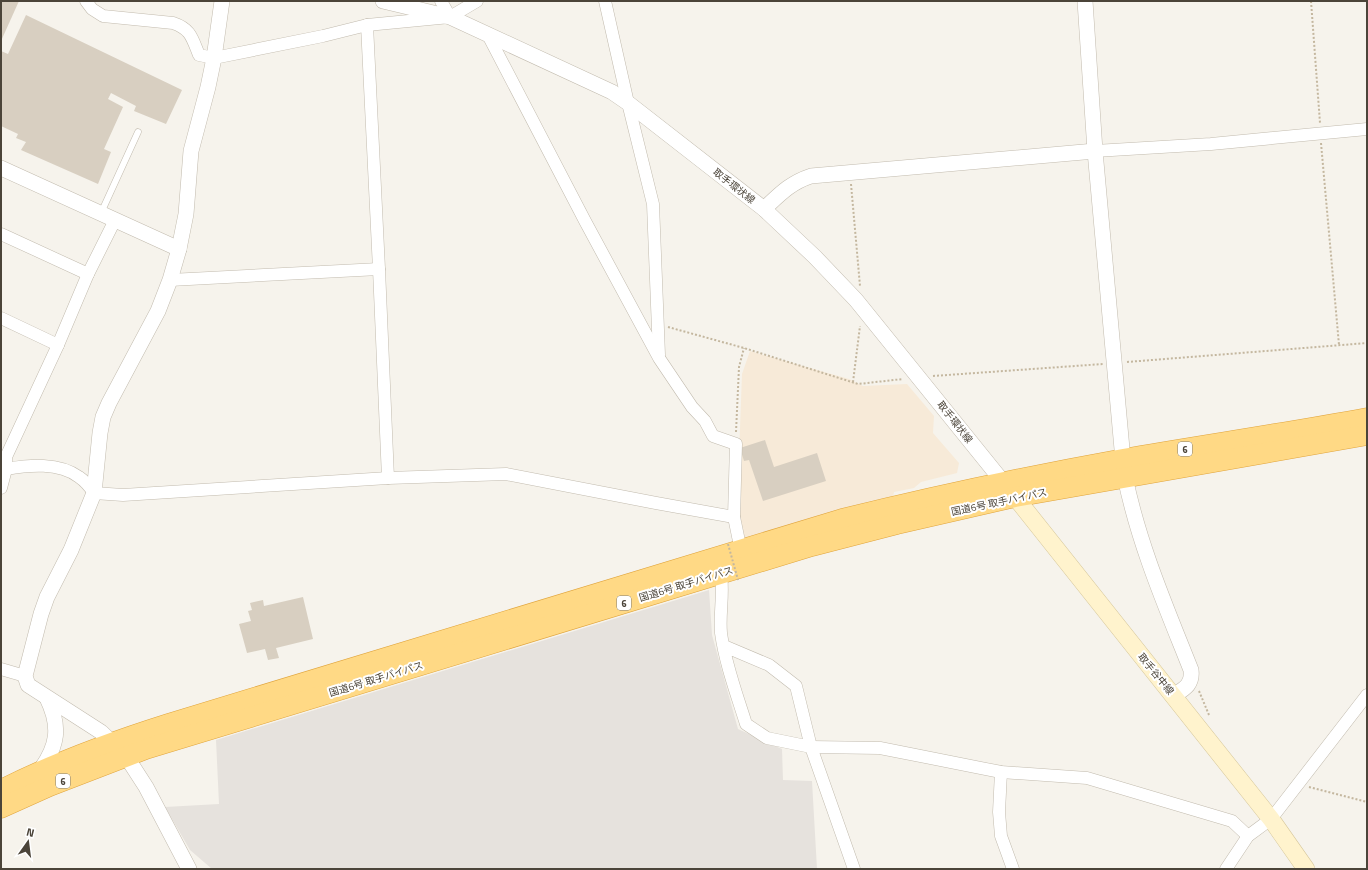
<svg xmlns="http://www.w3.org/2000/svg" width="1368" height="870" viewBox="0 0 1368 870" font-family="'Titillium Web','Noto Sans JP',sans-serif">
<rect width="100%" height="100%" fill="#f6f3ec"/>
<polygon fill="#f7ead8" points="750,351 849,379 863,386 907,384 934,416 933,433 959,463 957,473 921,482 914,488 894,492 893,497 870,501 743,539 737,510 742,374"/>
<polygon fill="#e6e2dd" points="709,590 712,635 738,729 782,749 783,780 812,781 817,869 212,869 190,850 165,807 219,804 216,740"/>
<g fill="#d8cfc1">
<polygon points="1,1 19,1 1,41"/>
<polygon points="26,15 182,90 166,124 134,111 136,106 111,93 108,99 123,107 104,149 111,152 98,184 21,150 26,142 16,138 18,134 1,126 1,51 8,54"/>
<polygon points="765,440 774,467 817,453 826,481 763,501 749,460 744,461 740,448"/>
<polygon points="303,597 313,639 276,648 279,658 268,660 265,649 247,653 239,624 251,621 248,611 252,610 250,603 263,600 264,606"/>
</g>
<g fill="none" stroke-linecap="round" stroke-linejoin="round">
<defs>
<polyline id="service" points="101,213 138,132"/>
<g id="minor">
<path d="M 86,1 L 92,9 L 103,16 L 173,23 C 191,29 192,38 199,55 L 214,58 L 323,36 L 367,25 L 450,17 L 477,1"/>
<polyline points="441,1 450,17"/>
<polyline points="605,1 628,103 653,204 659,355"/>
<polyline points="367,25 379,269 388,478"/>
<polyline points="488,35 585,221 659,358 692,407 705,421 713,436 736,444 734,517 741,551"/>
<polyline points="1095,151 1211,144 1367,129"/>
<polyline points="1,234 88,274"/>
<polyline points="170,280 379,269"/>
<polyline points="1,318 58,345"/>
<path d="M 1,465 L 6,469 C 29,465 59,462 79,477 C 85,481 90,487 94,493 L 123,495 L 388,478 L 506,474 L 656,503 L 734,517"/>
<polyline points="1,488 6,469 6,457 58,345 88,274 115,220"/>
<path d="M 720,569 C 725,589 719,612 721,633 C 725,663 737,695 746,724 L 767,738 L 811,747 L 796,686 L 769,665 L 724,646"/>
<polyline points="1,669 25,676"/>
<polyline points="1001,772 999,812 1001,836 1013,869"/>
<polyline points="854,869 811,747 880,748 1001,772 1087,778 1232,821 1248,836"/>
<polyline points="1226,869 1248,836 1271,819 1367,695"/>
</g>
<g id="tertiary">
<polyline points="383,1 450,17 612,92 628,103 764,209 815,257 856,300 1003,482"/>
<polyline points="1085,1 1095,151 1123,460"/>
<polyline points="1,168 179,249"/>
<path d="M 764,209 C 780,194 790,183 811,176 L 1095,151"/>
<path d="M 1125,477 C 1139,545 1166,607 1191,670 C 1193,685 1184,689 1173,696"/>
<path d="M 39,772 C 58,746 61,727 47,698"/>
<polyline points="189,869 146,787 126,756 101,732 28,685 25,676 41,614 47,597 71,550 94,493 100,433 103,417 109,403 158,311 170,280 179,249 186,214 191,151 208,87 214,58 222,1"/>
</g>
<polyline id="secondary" points="1008,488 1271,819 1306,869"/>
<g id="trunk">
<path d="M 1,790 C 54,763 111,742 168,724 L 842,519 C 935,496 1029,476 1123,459 C 1204,445 1286,433 1367,418"/>
<polyline points="1,808 50,786 146,749 812,546 897,524 1015,497 1367,435"/>
</g>
</defs>
<use href="#service" stroke="#c2bbae" stroke-width="7"/>
<use href="#minor" stroke="#c2bbae" stroke-width="13"/>
<use href="#tertiary" stroke="#c2bbae" stroke-width="16"/>
<use href="#secondary" stroke="#d6c79b" stroke-width="18"/>
<use href="#trunk" stroke="#e0a43c" stroke-width="21"/>
<g stroke="#c4b79f" stroke-width="2" stroke-dasharray="2 2" stroke-linecap="butt">
<polyline points="1311,1 1320,123"/>
<polyline points="1321,143 1339,345"/>
<polyline points="851,184 860,286"/>
<polyline points="668,327 744,348 858,384 903,379"/>
<polyline points="1127,362 1367,343"/>
<polyline points="933,376 1103,364"/>
<polyline points="853,382 860,326"/>
<polyline points="736,432 739,367 744,348"/>
<polyline points="1199,691 1209,715"/>
<polyline points="1309,787 1367,802"/>
</g>
<use href="#service" stroke="#fff" stroke-width="6"/>
<use href="#minor" stroke="#fff" stroke-width="12"/>
<use href="#tertiary" stroke="#fff" stroke-width="15"/>
<use href="#secondary" stroke="#fff3cd" stroke-width="17"/>
<use href="#trunk" stroke="#ffd985" stroke-width="20"/>
<polyline stroke="#c4b79f" stroke-width="2" stroke-dasharray="2 2" stroke-linecap="butt" points="728,544 738,580"/>
</g>
<g text-anchor="middle" dominant-baseline="central" stroke-width="4" stroke-linejoin="round" paint-order="stroke">
<g fill="#fff" stroke="#817c74" stroke-width="1">
<rect x="1178" y="442" width="14" height="14" rx="3"/>
<rect x="617" y="596" width="14" height="14" rx="3"/>
<rect x="56" y="774" width="14" height="14" rx="3"/>
</g>
<g font-size="9" font-weight="bold" fill="#4b4439">
<text x="1185" y="449">6</text>
<text x="624" y="603">6</text>
<text x="63" y="781">6</text>
</g>
<g font-size="10" fill="#4b4439" stroke="#fff">
<text transform="translate(734 186) rotate(38)">取手環状線</text>
<text transform="translate(955 422) rotate(52)">取手環状線</text>
<text transform="translate(999 502) rotate(-12)">国道6号 取手バイパス</text>
<text transform="translate(686 584) rotate(-17)">国道6号 取手バイパス</text>
<text transform="translate(1156 674) rotate(51)">取手谷中線</text>
<text transform="translate(376 679) rotate(-17)">国道6号 取手バイパス</text>
</g>
</g>
<rect width="1368" height="870" fill="none" stroke="#4b4439" stroke-width="4"/>
<g transform="translate(28 842) rotate(14)" stroke="#ffffff" stroke-width="3" paint-order="stroke">
<path d="M0-3L7 15L0 10L-7 15Z" fill="#4b4439"/>
<text y="-6" font-size="11" font-weight="bold" text-anchor="middle" fill="#4b4439">N</text>
</g>
</svg>
